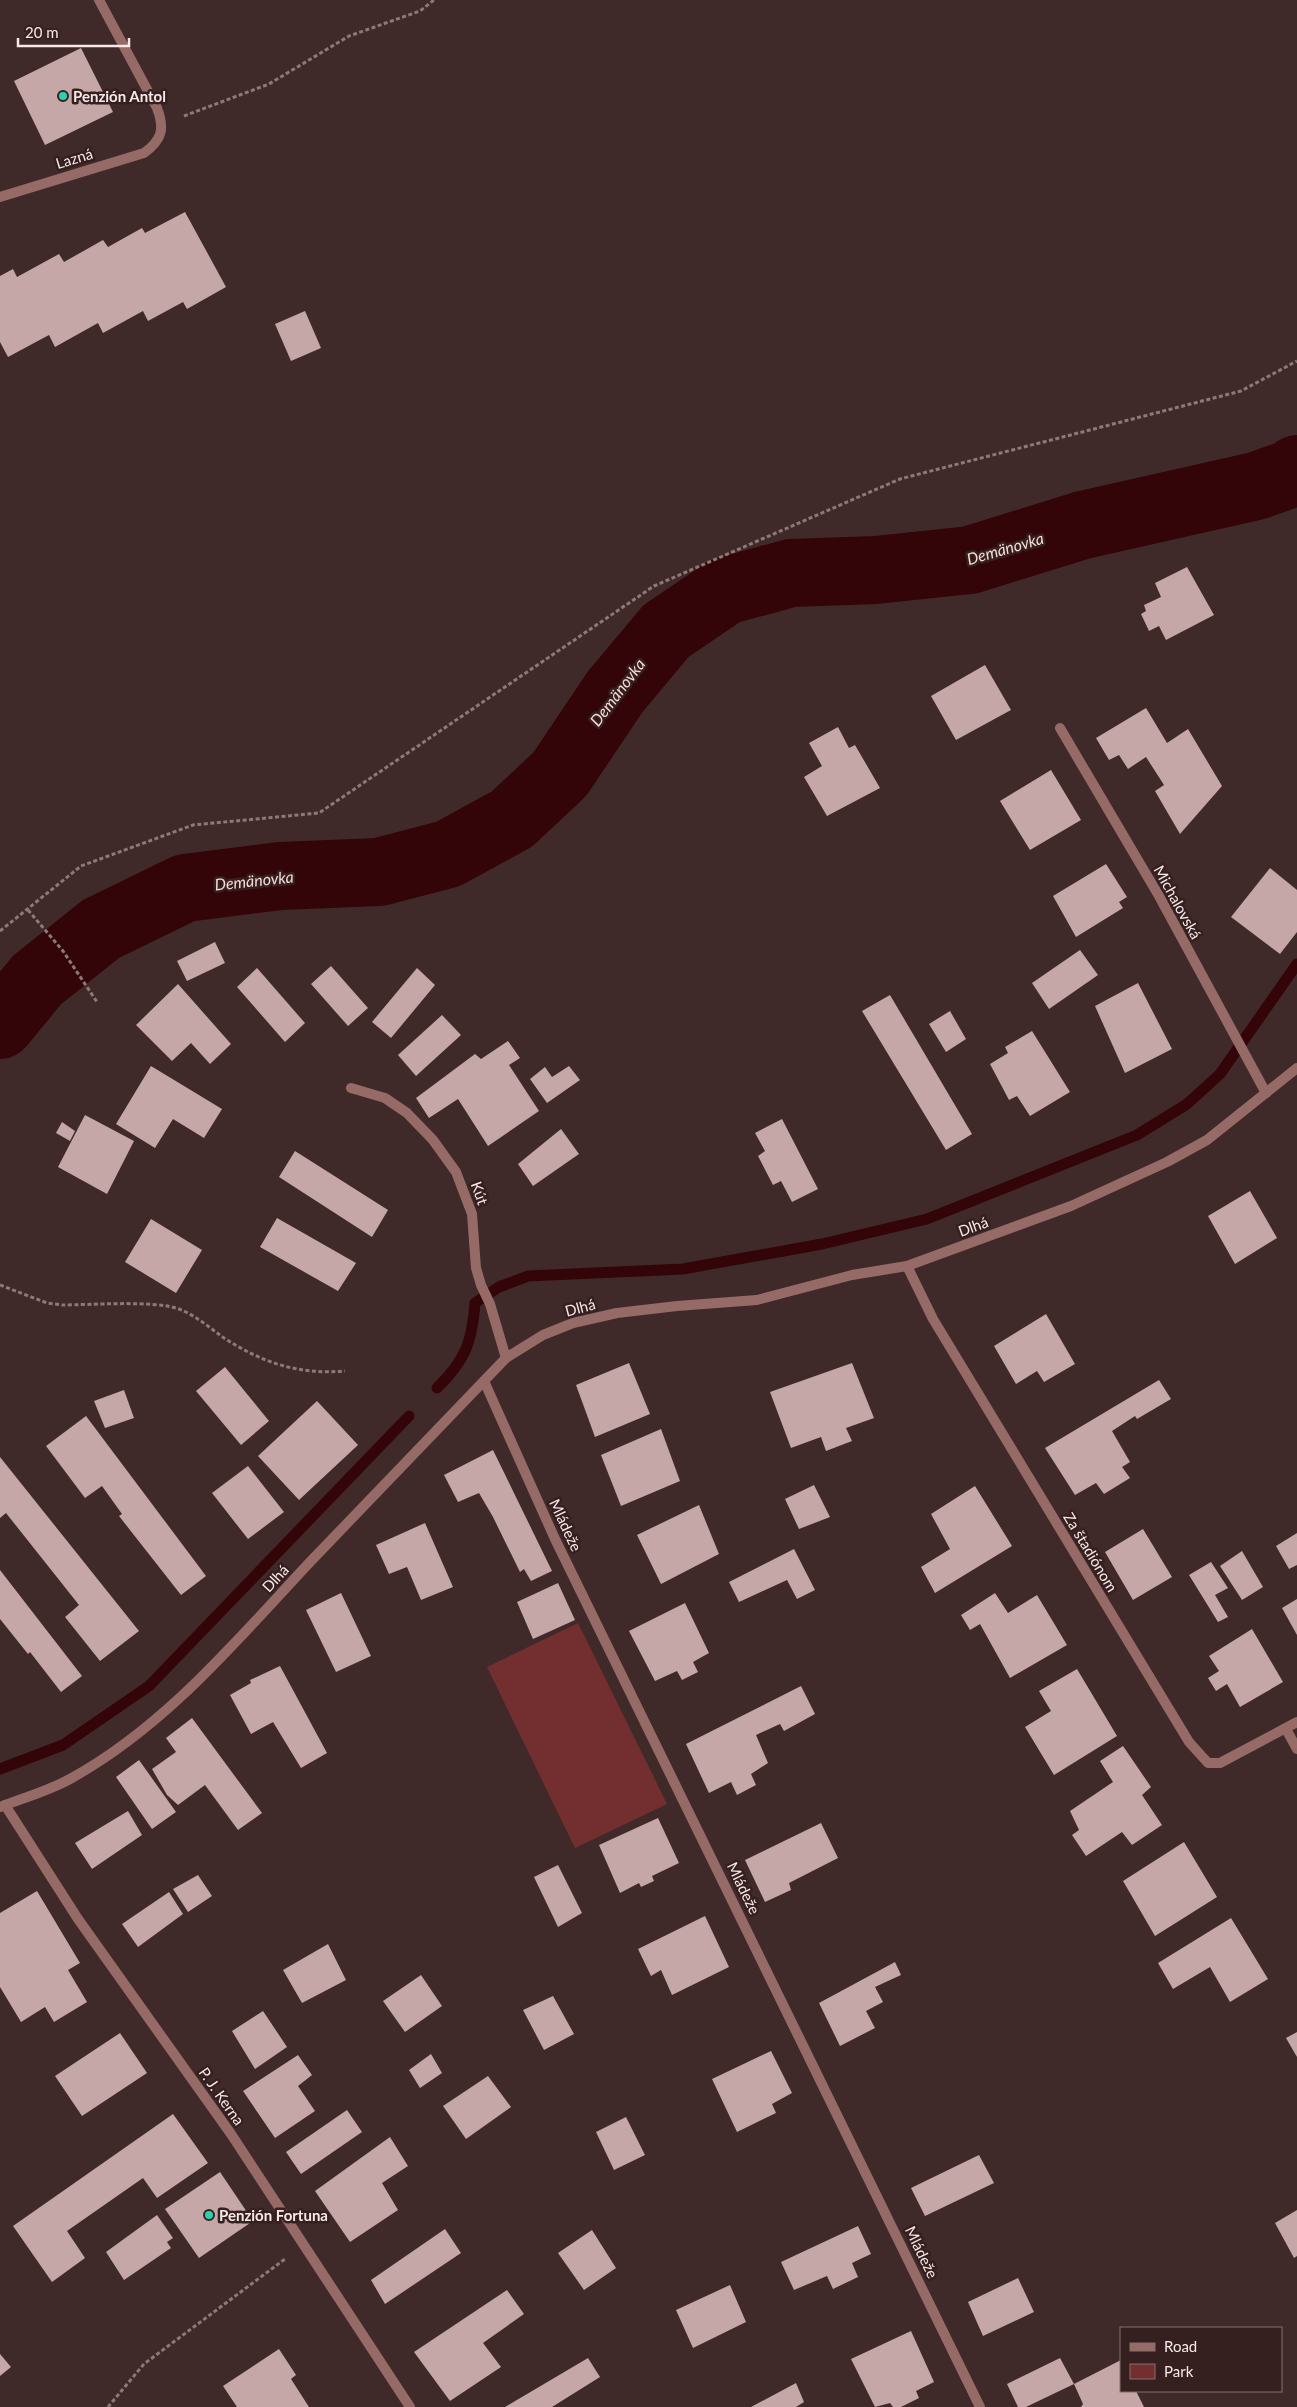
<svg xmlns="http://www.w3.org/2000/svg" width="1297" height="2407" viewBox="0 0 1297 2407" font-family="Lato,sans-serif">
<rect width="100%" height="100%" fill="#402a29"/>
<polygon fill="#732f2f" points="578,1623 667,1804 575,1848 487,1667"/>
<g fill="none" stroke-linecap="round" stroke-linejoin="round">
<g stroke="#340508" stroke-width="11">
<path d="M 437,1388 C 466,1360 472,1341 475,1303 L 499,1287 L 528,1276 L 683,1269 L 822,1244 L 927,1219 L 1137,1135 L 1187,1104 L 1220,1074 L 1297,964"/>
<polyline points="0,1769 63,1745 149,1686 409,1416"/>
</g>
<polyline stroke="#340508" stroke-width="68" points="0,1025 37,980 101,929 185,888 280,876 379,872 448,854 512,819 560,774 615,692 666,631 725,591 791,573 876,570 970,560 1083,525 1256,486 1290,474 1297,469"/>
</g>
<g fill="#c4a7a6">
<polygon points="81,48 113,112 45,145 14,81"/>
<polygon points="185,212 226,287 187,309 183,302 148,321 143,311 103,333 98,323 55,347 49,335 8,357 0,342 0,276 13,269 17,277 59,254 64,262 103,240 108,247 142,228 145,233"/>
<polygon points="305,311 321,348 291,361 275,324"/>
<polygon points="1187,567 1214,615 1166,640 1159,626 1149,631 1141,614 1146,611 1144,605 1161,597 1155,583"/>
<polygon points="985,665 1011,710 956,740 931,696"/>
<polygon points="1146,708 1167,743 1188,729 1222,786 1180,834 1155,791 1164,785 1146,757 1128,769 1119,755 1109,760 1096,738"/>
<polygon points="838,727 849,748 855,745 880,788 827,816 804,777 822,766 809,743"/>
<polygon points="1051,770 1081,820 1030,850 1000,801"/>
<polygon points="1106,864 1127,897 1119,902 1123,908 1076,937 1053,896"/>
<polygon points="1270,868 1297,890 1297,932 1280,954 1231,917"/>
<polygon points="215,942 225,963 187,981 177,961"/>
<polygon points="1080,950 1098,975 1049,1009 1032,983"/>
<polygon points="331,966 368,1008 348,1026 311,984"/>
<polygon points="257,968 305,1023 285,1042 237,987"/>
<polygon points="417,968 435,985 391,1038 372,1022"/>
<polygon points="1138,983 1172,1049 1125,1073 1095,1006"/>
<polygon points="178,984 231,1044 210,1064 191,1043 172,1061 136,1025"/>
<polygon points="890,995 972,1134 946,1150 862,1011"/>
<polygon points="950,1011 966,1039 946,1052 929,1024"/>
<polygon points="442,1015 461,1035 416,1076 398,1055"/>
<polygon points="1032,1031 1070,1092 1030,1116 1017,1096 1009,1100 990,1064 1008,1053 1005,1047"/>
<polygon points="508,1041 520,1058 509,1065 539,1111 488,1146 458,1099 429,1118 416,1098 475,1054 481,1059"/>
<polygon points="151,1066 222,1109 204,1138 173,1119 155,1148 116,1124"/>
<polygon points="569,1066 580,1080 547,1103 530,1079 545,1067 552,1077"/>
<polygon points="85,1115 134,1141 107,1194 58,1167"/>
<polygon points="782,1119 818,1189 792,1202 781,1181 773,1185 758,1156 765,1151 755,1133"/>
<polygon points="62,1122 75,1131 70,1141 56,1133"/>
<polygon points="561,1129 579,1154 533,1186 518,1164"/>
<polygon points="295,1151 388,1210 372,1237 279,1177"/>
<polygon points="1250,1191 1277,1238 1235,1264 1208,1216"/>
<polygon points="277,1218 356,1263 338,1291 260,1247"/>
<polygon points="151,1219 202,1250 176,1293 125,1262"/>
<polygon points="1046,1314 1075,1364 1044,1382 1037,1371 1016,1384 994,1346"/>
<polygon points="629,1363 650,1414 595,1437 576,1385"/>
<polygon points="852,1363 874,1418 846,1428 852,1441 826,1451 821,1437 791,1448 770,1392"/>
<polygon points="225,1367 269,1421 241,1445 196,1391"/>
<polygon points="1159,1380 1171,1399 1137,1419 1135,1416 1112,1431 1130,1462 1122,1467 1130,1478 1104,1494 1096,1483 1075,1495 1045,1448"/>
<polygon points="124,1390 134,1418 105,1428 94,1401"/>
<polygon points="317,1401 358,1445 299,1500 258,1456"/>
<polygon points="86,1416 206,1576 181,1595 119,1516 122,1514 102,1486 85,1498 46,1446"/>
<polygon points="661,1429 680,1481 621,1506 601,1455"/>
<polygon points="493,1450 552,1571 531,1581 524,1569 520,1572 493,1517 479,1493 458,1502 444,1475"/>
<polygon points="0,1457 139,1631 100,1661 65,1617 79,1605 6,1513 0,1518"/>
<polygon points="248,1466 284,1512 248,1539 212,1493"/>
<polygon points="814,1485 830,1517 799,1529 785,1499"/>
<polygon points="975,1486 1012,1546 935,1593 921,1567 950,1549 931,1514"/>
<polygon points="699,1505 719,1554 661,1584 637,1535"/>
<polygon points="425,1523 453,1587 421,1600 407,1567 389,1574 376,1545"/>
<polygon points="1143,1529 1172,1577 1133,1600 1105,1552"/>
<polygon points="1297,1533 1297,1565 1289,1569 1276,1546"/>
<polygon points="794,1549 815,1590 797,1599 787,1580 739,1602 729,1582"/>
<polygon points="1242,1551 1263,1587 1242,1600 1220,1566"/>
<polygon points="1211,1562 1228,1588 1215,1595 1228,1617 1218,1622 1189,1575"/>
<polygon points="0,1570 82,1676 61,1692 30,1652 28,1654 0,1619"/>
<polygon points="558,1583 575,1620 533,1639 517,1602"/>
<polygon points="341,1593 371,1656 336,1672 306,1610"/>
<polygon points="995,1593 1008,1613 1037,1595 1067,1645 1010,1678 980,1624 970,1630 961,1615"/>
<polygon points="1297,1599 1297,1635 1282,1608"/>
<polygon points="685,1603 709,1653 693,1662 698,1672 682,1680 677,1671 655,1681 629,1631"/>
<polygon points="1252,1629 1283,1682 1240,1707 1227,1684 1216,1691 1208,1678 1219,1671 1209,1656"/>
<polygon points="280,1666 327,1753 301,1768 273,1722 251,1734 230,1695 251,1683 250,1680"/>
<polygon points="1077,1669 1117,1736 1054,1775 1025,1727 1051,1711 1039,1691"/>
<polygon points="801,1686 815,1714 784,1731 780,1724 756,1735 768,1763 751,1774 756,1785 737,1795 731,1782 709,1793 686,1744"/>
<polygon points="192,1718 262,1813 238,1830 205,1785 178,1805 167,1795 152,1769 176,1752 166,1738"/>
<polygon points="1123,1746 1151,1787 1142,1795 1162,1825 1132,1845 1122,1832 1086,1856 1072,1835 1079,1830 1070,1811 1113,1782 1100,1761"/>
<polygon points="139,1760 176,1812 152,1829 116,1777"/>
<polygon points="128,1811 142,1835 92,1869 75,1843"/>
<polygon points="658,1818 679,1863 652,1876 654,1881 641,1887 639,1883 620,1893 599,1845"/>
<polygon points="821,1823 838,1858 789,1883 791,1890 765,1902 745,1860"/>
<polygon points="1184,1842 1217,1897 1155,1936 1123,1881"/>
<polygon points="558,1865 582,1913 558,1927 534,1877"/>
<polygon points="198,1875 212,1896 188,1912 173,1889"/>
<polygon points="37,1891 80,1963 68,1970 87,2002 54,2022 45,2007 21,2022 0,1987 0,1913"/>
<polygon points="169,1892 183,1914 138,1947 122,1924"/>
<polygon points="705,1916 729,1967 672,1995 661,1970 651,1976 638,1949"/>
<polygon points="1231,1918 1268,1979 1230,2002 1210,1967 1173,1989 1158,1963"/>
<polygon points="328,1944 346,1980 302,2003 283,1970"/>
<polygon points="895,1962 901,1975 875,1987 883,2002 866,2011 875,2028 840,2046 819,2003"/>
<polygon points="421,1975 442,2006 405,2032 383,2001"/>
<polygon points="553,1996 574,2034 544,2050 523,2010"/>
<polygon points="263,2011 287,2047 255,2069 232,2031"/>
<polygon points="1297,2032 1297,2057 1286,2038"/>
<polygon points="120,2033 147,2073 82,2116 55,2076"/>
<polygon points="771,2051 792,2093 772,2104 776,2113 737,2132 712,2079"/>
<polygon points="431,2054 442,2073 420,2088 409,2070"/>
<polygon points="298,2055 312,2075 298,2086 315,2111 275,2138 243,2091"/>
<polygon points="488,2076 511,2107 466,2139 443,2106"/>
<polygon points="347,2110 362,2132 301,2174 286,2152"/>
<polygon points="173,2114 208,2163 157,2198 143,2178 67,2231 85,2258 52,2282 13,2226"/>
<polygon points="626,2117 645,2155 614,2170 596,2132"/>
<polygon points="390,2137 408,2166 382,2183 398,2210 350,2242 315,2191"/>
<polygon points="979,2155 994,2183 925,2216 911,2188"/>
<polygon points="220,2172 253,2221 199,2258 165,2209"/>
<polygon points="1297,2210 1297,2256 1294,2258 1275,2223"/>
<polygon points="157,2215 173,2238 167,2242 171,2248 124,2280 106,2252"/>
<polygon points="858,2226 871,2254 852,2263 858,2277 833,2289 827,2276 794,2290 781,2262"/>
<polygon points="445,2229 461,2253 385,2304 371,2280"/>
<polygon points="592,2230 616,2268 584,2290 558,2253"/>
<polygon points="1018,2278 1034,2312 983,2336 968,2302"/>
<polygon points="730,2285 746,2322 693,2348 676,2310"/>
<polygon points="507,2290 524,2314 483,2343 501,2367 450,2401 414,2352"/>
<polygon points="911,2331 934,2382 916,2391 919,2398 901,2407 893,2407 890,2403 875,2407 851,2359"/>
<polygon points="279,2349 296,2375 291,2379 309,2407 237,2407 223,2386"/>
<polygon points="0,2354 11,2367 0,2376"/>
<polygon points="588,2358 600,2377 552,2407 505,2407"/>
<polygon points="1060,2358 1074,2384 1121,2360 1121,2391 1136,2391 1144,2407 1081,2407 1083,2404 1074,2384 1026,2407 1018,2407 1007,2384"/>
<polygon points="796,2383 804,2402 796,2407 751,2407"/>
</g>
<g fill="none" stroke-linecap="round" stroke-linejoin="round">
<g stroke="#8d7978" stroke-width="3" stroke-dasharray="4 2.5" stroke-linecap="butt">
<polyline points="184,116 269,84 349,36 420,11 434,0"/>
<polyline points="28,910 63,951 97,1002"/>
<polyline points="0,931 81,866 193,825 319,813 654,586 900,479 1241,391 1297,361"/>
<path d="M 0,1285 L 47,1303 L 62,1305 C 91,1305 154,1300 179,1309 C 195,1315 210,1328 224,1338 C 263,1363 299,1375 345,1371"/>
<polyline points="108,2407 144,2364 285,2259"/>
</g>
<g stroke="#956a67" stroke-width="10">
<path d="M 0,197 L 144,153 C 162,140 165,129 157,108 L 99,0"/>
<polyline points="1060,728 1159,896 1266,1093"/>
<polyline points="351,1088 385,1098 407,1113 433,1140 456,1172 472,1214 476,1268 481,1285 490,1304 506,1358"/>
<polyline points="907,1266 933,1319 1189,1742 1208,1763 1220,1763 1297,1722"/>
<polyline points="484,1381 555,1539 980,2407"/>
<polyline points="1286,1729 1297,1749"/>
<polyline points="5,1805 78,1919 231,2134 410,2407"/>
<path d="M 0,1807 C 23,1798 48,1791 70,1779 C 165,1727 237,1640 310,1562 C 375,1494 440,1426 506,1358 L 543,1335 L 573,1323 L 617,1313 L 677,1306 L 757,1300 L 852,1275 L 907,1266 L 1071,1206 L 1167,1162 L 1207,1140 L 1297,1068"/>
</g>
</g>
<g fill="#26d5ae" stroke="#35201f" stroke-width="2">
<circle cx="63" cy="96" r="5"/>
<circle cx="209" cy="2215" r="5"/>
</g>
<g text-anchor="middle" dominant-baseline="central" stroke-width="5" stroke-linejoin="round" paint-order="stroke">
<g font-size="15" font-weight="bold" fill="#f8e9e8" stroke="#35201f" text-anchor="start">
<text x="73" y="96">Penzión Antol</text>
<text x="219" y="2215">Penzión Fortuna</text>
</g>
<g font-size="15" fill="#f8e9e8" stroke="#35201f">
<text transform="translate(74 158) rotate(-17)">Lazná</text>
<text transform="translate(1178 902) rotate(61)">Michalovská</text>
<text transform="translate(480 1193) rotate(70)">Kút</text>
<text transform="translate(973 1226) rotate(-20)">Dlhá</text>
<text transform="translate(580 1307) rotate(-15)">Dlhá</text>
<text transform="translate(566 1525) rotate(65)">Mládeže</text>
<text transform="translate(1091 1552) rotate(59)">Za štadiónom</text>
<text transform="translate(275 1578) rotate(-47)">Dlhá</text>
<text transform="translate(744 1888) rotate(64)">Mládeže</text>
<text transform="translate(222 2096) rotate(55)">P. J. Kerna</text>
<text transform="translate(922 2252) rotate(64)">Mládeže</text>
</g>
<g font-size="16" font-style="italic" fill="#f6dad8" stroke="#35201f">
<text transform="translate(1005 548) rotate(-16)">Demänovka</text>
<text transform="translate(617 692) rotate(-53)">Demänovka</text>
<text transform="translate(254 880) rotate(-6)">Demänovka</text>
</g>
</g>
<rect x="1120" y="2327" width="162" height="65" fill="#35201f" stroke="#83706f"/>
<rect x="1130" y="2343" width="25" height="8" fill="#956a67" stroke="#83706f"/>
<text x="1164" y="2352" font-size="15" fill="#f8e9e8">Road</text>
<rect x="1130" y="2364" width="25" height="15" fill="#732f2f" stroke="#83706f"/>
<text x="1164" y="2377" font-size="15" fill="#f8e9e8">Park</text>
<path d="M18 38v8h111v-8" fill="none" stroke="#f8e9e8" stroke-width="2.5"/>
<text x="25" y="38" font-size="15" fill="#f8e9e8" stroke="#35201f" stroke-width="4" paint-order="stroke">20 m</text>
</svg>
